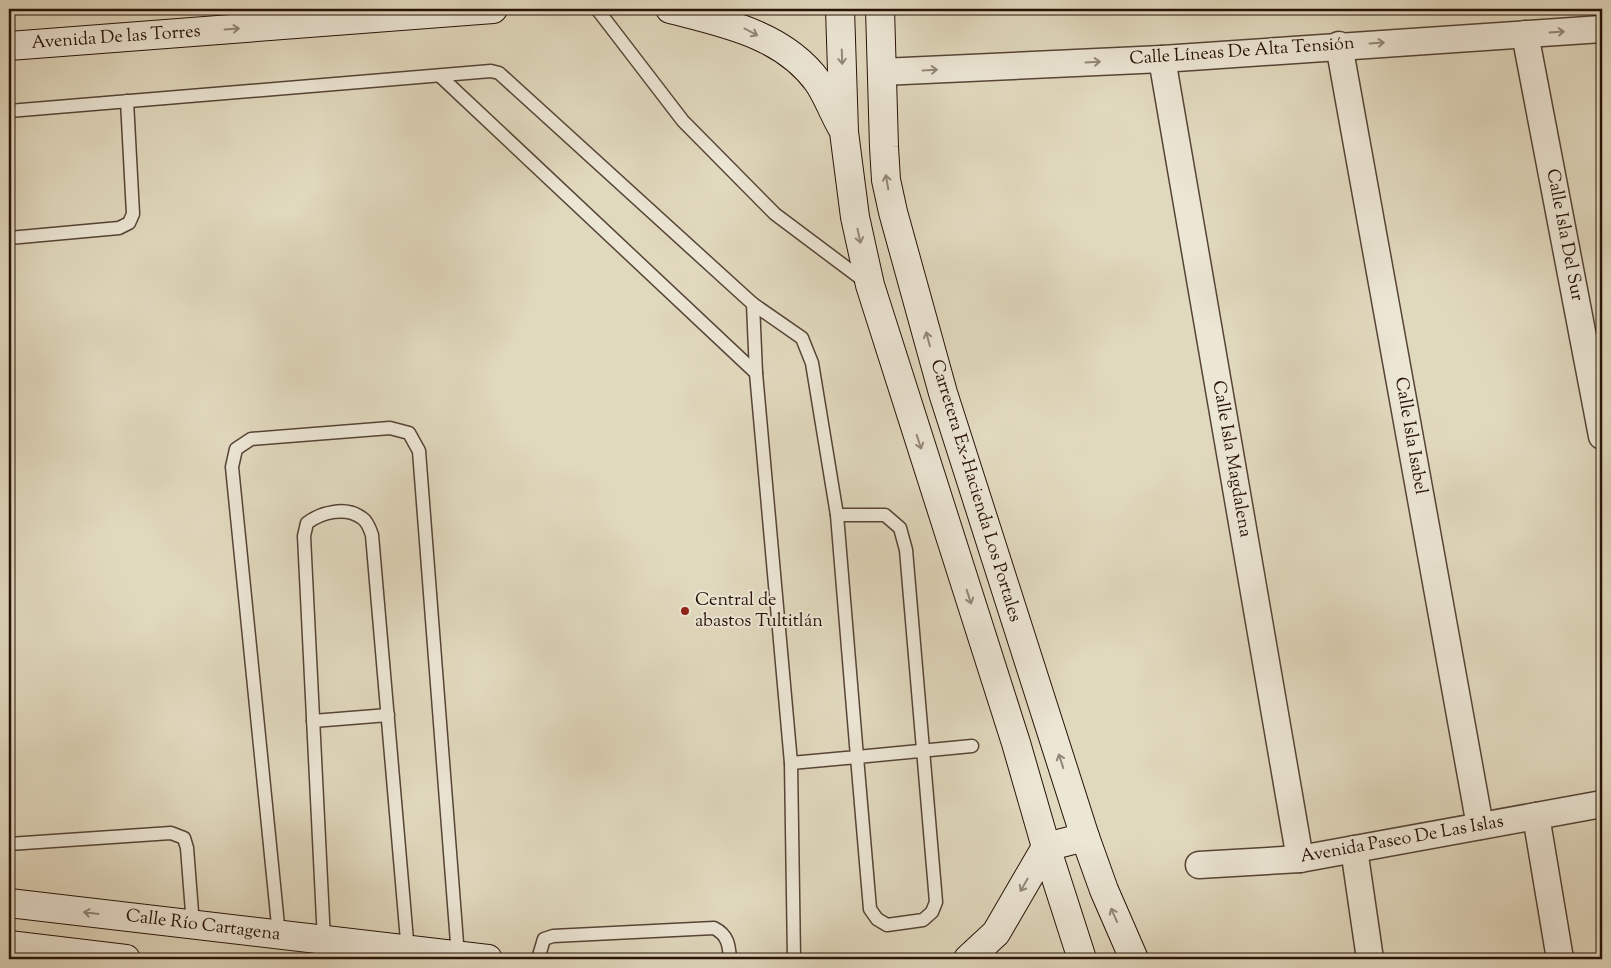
<svg xmlns="http://www.w3.org/2000/svg" width="1611" height="968" viewBox="0 0 1611 968" font-family="'Sorts Mill Goudy',serif">
<rect width="100%" height="100%" fill="#e1d9be"/>
<filter id="stains"><feTurbulence type="fractalNoise" baseFrequency=".004" numOctaves="4"/><feColorMatrix values="0 0 0 0 .2 0 0 0 0 .09 0 0 0 0 .02 0 0 0 .5 -.17"/></filter>
<radialGradient id="worn" r=".72"><stop offset=".6" stop-color="#630" stop-opacity="0"/><stop offset="1" stop-color="#630" stop-opacity=".3"/></radialGradient>
<g fill="none" stroke-linecap="round" stroke-linejoin="round">
<defs>
<g id="lane">
<polyline points="597,9 683,121 775,214 867,283"/>
<polyline points="440,76 756,373"/>
<polyline points="9,111 491,71 499,73 753,304 756,373 791,763 794,959"/>
<polyline points="9,238 119,228 129,223 133,214 127,101"/>
<polyline points="753,304 802,338 812,363 837,515 857,757 791,763"/>
<polyline points="837,515 885,515 900,528 906,550 936,902 932,912 923,920 887,925 877,919 870,909 857,757 972,746"/>
<polyline points="313,721 388,715"/>
<polyline points="9,844 171,833 184,838 187,848 193,925"/>
<polyline points="279,935 232,467 236,449 251,439 390,428 409,433 419,451 458,956"/>
<path d="M 324,940 L 304,536 L 307,523 C 322,512 346,506 362,518 C 367,521 370,529 372,535 L 408,952"/>
<path d="M 538,959 L 544,939 L 553,936 L 714,928 C 728,935 729,945 730,959"/>
</g>
<g id="street">
<polyline points="1525,34 1602,436"/>
<polyline points="1339,45 1480,826"/>
<polyline points="1162,59 1300,859"/>
<polyline points="882,72 1162,59 1602,29"/>
<polyline points="1536,816 1560,959"/>
<polyline points="1354,849 1370,959"/>
<polyline points="1199,865 1300,859 1602,804"/>
</g>
<g id="secondary">
<path d="M 670,9 C 724,23 783,34 818,82 C 827,95 833,112 841,126"/>
<polyline points="840,9 844,132 855,217 870,285 1016,743 1046,847 1082,959"/>
<polyline points="880,9 884,147 886,180 893,212 943,393 1085,837 1104,890 1134,959"/>
<polyline points="9,46 493,9"/>
<polyline points="9,903 488,959"/>
<polyline points="9,945 126,959"/>
<polyline points="968,959 996,933 1046,847 1085,837"/>
</g>
</defs>
<use href="#lane" stroke="#564436" stroke-width="15"/>
<use href="#street" stroke="#564436" stroke-width="29"/>
<use href="#secondary" stroke="#271208" stroke-width="30"/>
<use href="#lane" stroke="#ece6d5" stroke-width="12"/>
<use href="#street" stroke="#ece6d5" stroke-width="26"/>
<use href="#secondary" stroke="#ece6d5" stroke-width="28"/>
</g>
<defs><path id="oneway-shaft" d="M-6 0H5M1.5-3L5.5 0L1.5 3" fill="none" stroke-width="1.6" stroke-linecap="round" stroke-linejoin="round" transform="scale(1.25)"/></defs>
<g stroke="#938779">
<use href="#oneway-shaft" transform="translate(232 29) rotate(-4)"/>
<use href="#oneway-shaft" transform="translate(751 32) rotate(28)"/>
<use href="#oneway-shaft" transform="translate(1557 32) rotate(-4)"/>
<use href="#oneway-shaft" transform="translate(1377 43) rotate(-4)"/>
<use href="#oneway-shaft" transform="translate(842 57) rotate(88)"/>
<use href="#oneway-shaft" transform="translate(1093 62) rotate(-3)"/>
<use href="#oneway-shaft" transform="translate(930 70) rotate(-3)"/>
<use href="#oneway-shaft" transform="translate(887 182) rotate(-100)"/>
<use href="#oneway-shaft" transform="translate(859 236) rotate(78)"/>
<use href="#oneway-shaft" transform="translate(928 339) rotate(-105)"/>
<use href="#oneway-shaft" transform="translate(919 442) rotate(72)"/>
<use href="#oneway-shaft" transform="translate(969 597) rotate(72)"/>
<use href="#oneway-shaft" transform="translate(1061 761) rotate(-108)"/>
<use href="#oneway-shaft" transform="translate(1024 885) rotate(120)"/>
<use href="#oneway-shaft" transform="translate(91 913) rotate(-173)"/>
<use href="#oneway-shaft" transform="translate(1114 915) rotate(-114)"/>
</g>
<circle fill="#8f2418" stroke="#ece6d5" stroke-width="2" cx="685" cy="611" r="5"/>
<g text-anchor="middle" dominant-baseline="central" stroke-width="4" stroke-linejoin="round" paint-order="stroke">
<g font-size="18" fill="#271208" stroke="#ece6d5">
<text transform="translate(116 38) rotate(-4)">Avenida De las Torres</text>
<text transform="translate(1242 52) rotate(-4)">Calle Líneas De Alta Tensión</text>
<text transform="translate(1564 235) rotate(79)">Calle Isla Del Sur</text>
<text transform="translate(1410 436) rotate(80)">Calle Isla Isabel</text>
<text transform="translate(1231 459) rotate(80)">Calle Isla Magdalena</text>
<text transform="translate(975 491) rotate(73)">Carretera Ex-Hacienda Los Portales</text>
<text transform="translate(1402 840) rotate(-10)">Avenida Paseo De Las Islas</text>
<text transform="translate(203 926) rotate(7)">Calle Río Cartagena</text>
</g>
<g font-size="18" fill="#271208" stroke="#ece6d5" text-anchor="start">
<text x="695" y="601">Central de<tspan x="695" dy="21">abastos Tultitlán</tspan></text>
</g>
</g>
<rect width="1611" height="968" fill="none" stroke="#e1d9be" stroke-width="30"/>
<rect x="10" y="10" width="1591" height="948" fill="none" stroke="#271208" stroke-width="2.5"/>
<rect x="15" y="15" width="1581" height="938" fill="none" stroke="#271208"/>
<rect width="100%" height="100%" filter="url(#stains)"/>
<rect width="100%" height="100%" fill="url(#worn)"/>
</svg>
